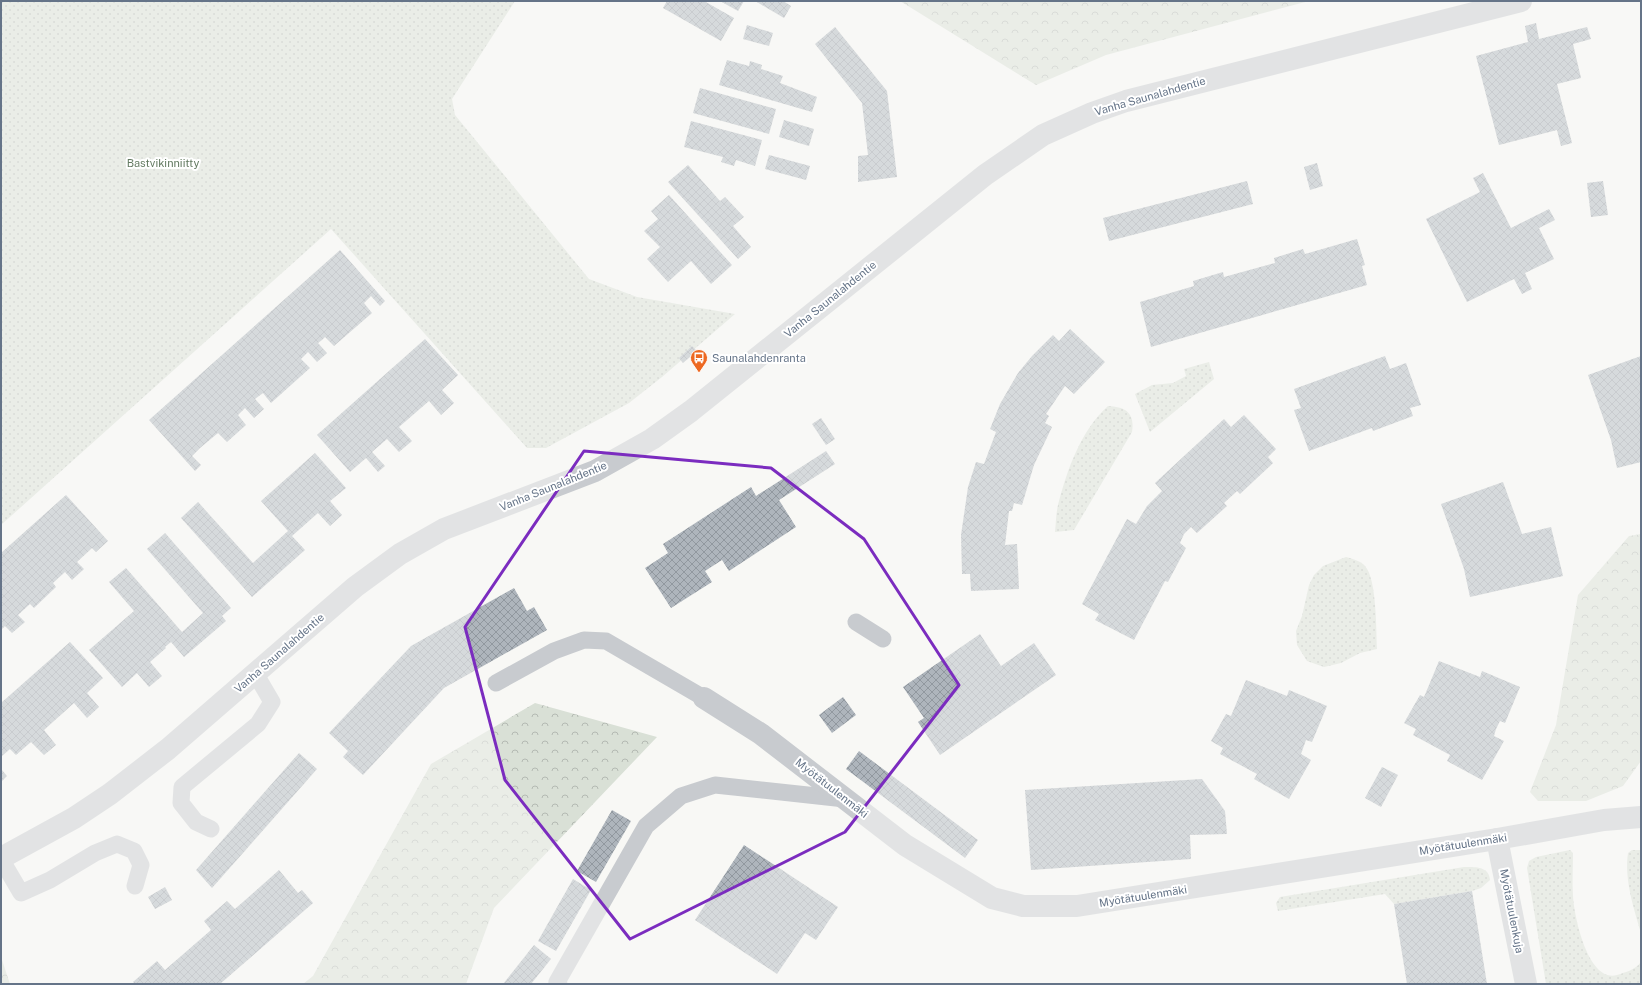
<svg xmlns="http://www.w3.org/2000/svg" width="1642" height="985" viewBox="0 0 1642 985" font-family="'Public Sans',sans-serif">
<defs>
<pattern id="green-dots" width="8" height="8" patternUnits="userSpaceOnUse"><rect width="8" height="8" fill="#d9e0d6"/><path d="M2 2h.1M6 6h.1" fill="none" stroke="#b4bab3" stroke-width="1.8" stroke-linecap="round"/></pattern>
<pattern id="forest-crowns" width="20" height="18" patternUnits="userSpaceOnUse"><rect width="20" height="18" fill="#d9e0d6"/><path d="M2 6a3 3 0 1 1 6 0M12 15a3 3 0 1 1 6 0" fill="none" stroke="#b4bab3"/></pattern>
<pattern id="building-cross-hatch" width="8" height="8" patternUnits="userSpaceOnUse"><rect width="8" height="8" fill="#aeb5bc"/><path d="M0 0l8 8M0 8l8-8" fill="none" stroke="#91989f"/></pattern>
</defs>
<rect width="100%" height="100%" fill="#f8f8f5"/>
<g fill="url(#green-dots)">
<polygon points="1,1 515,1 452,99 455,115 589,279 637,297 735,314 662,377 629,403 546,448 527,448 331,229 1,525"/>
<polygon points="1209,362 1214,379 1150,432 1135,394 1152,385 1173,383 1186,376 1184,369"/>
<path d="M 1108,406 C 1126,407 1135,413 1132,432 L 1074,530 L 1055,532 C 1056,523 1056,513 1058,505 C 1067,470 1081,430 1108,406 Z"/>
<path d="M 1346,557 C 1353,559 1361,561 1365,566 C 1377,579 1376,631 1377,649 L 1360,653 L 1341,663 L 1324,667 L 1307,661 L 1297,645 L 1296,631 L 1302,616 L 1309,585 L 1314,575 L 1323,566 Z"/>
<path d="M 1570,850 L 1573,853 C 1573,867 1572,882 1573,896 C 1574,916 1588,983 1617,975 C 1626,972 1635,970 1641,962 L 1641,984 L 1546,984 L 1527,868 L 1529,861 L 1536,857 Z"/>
<path d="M 1632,850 L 1641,850 L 1641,933 C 1634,909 1624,879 1628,853 Z"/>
<path d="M 1464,867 C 1475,867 1489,866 1490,880 L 1481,888 L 1472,891 L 1394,904 L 1385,894 L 1278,911 L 1276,903 L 1280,897 Z"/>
</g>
<g fill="url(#forest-crowns)">
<polygon points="900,1 1309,1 1106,55 1036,85"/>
<polygon points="1641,534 1641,761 1623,786 1586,801 1538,801 1530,792 1556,725 1578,595 1629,536"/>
<polygon points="535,703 657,737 494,908 466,984 303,984 313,976 431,764"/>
<polygon points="1,957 10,984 1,984"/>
</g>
<g fill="url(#building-cross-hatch)">
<polygon points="667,1 704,1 734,18 721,41 663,8"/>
<polygon points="720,1 744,1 738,11"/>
<polygon points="755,1 783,1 791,6 784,18"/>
<polygon points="1536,23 1539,39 1587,27 1591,39 1573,44 1581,78 1557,84 1572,143 1561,146 1557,130 1499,145 1476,56 1528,42 1525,26"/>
<polygon points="747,25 773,33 769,46 743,39"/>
<polygon points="835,27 887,91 897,177 858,182 858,156 868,155 862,103 815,44"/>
<polygon points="727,60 749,66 750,61 762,65 761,69 783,76 780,83 817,97 812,112 719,85"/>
<polygon points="700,88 776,109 769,134 693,113"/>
<polygon points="784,120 814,129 809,146 779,137"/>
<polygon points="691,121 762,140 755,166 736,160 734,166 721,162 723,157 684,147"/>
<polygon points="769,155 810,166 806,180 765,169"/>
<polygon points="1317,163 1323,186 1310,190 1304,167"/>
<polygon points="688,165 720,201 725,197 744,217 733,226 751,247 738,259 668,182"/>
<polygon points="1483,173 1511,228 1549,209 1555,220 1539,228 1554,259 1525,273 1532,289 1522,294 1514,279 1467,302 1426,219 1480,192 1473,178"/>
<polygon points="1247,181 1253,204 1109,241 1103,218"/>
<polygon points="1603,181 1608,215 1591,217 1587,183"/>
<polygon points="669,195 732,265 711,284 691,261 668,282 647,259 660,247 644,231 658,219 651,211"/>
<polygon points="1357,239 1365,265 1362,266 1367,285 1151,347 1140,302 1194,286 1193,281 1223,272 1224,277 1275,263 1274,258 1303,249 1305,254"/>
<polygon points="340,250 385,301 380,306 371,296 364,303 372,313 334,346 325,337 322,340 318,343 327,353 317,362 308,352 301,359 310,368 271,403 263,393 255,399 264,409 254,418 245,408 238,415 246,425 227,442 218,433 200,448 192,456 201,465 195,471 149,420"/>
<polygon points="1070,329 1105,362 1074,394 1065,386 1046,414 1049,416 1045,423 1052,427 1034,465 1022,505 1014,503 1012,511 1009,511 1005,545 1017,544 1019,589 971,591 970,574 962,574 961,535 968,487 976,462 984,464 996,432 990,429 1000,404 1018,373 1032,356 1053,335 1059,341"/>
<polygon points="425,339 458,375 442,390 454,403 441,415 429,401 399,427 412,441 399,452 387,439 372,452 385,466 378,472 366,458 350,472 317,435"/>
<polygon points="692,346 697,351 683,363 679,358"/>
<polygon points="1385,356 1390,369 1406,363 1421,405 1410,408 1413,416 1373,431 1372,428 1309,451 1294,410 1301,408 1294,389"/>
<polygon points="1641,356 1641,462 1617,468 1611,440 1588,375"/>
<polygon points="1244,415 1276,449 1268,457 1273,463 1240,494 1237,491 1224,503 1227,506 1197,533 1191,527 1184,534 1180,543 1186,548 1168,582 1165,581 1134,640 1095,620 1099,614 1082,604 1127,519 1136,524 1147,506 1162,491 1155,483 1224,419 1231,427"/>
<polygon points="821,418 835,439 826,445 812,424"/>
<polygon points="826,451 835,464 779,500 796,527 729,571 722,560 705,571 712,582 671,608 645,568 668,553 663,544 751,487 756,496"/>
<polygon points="315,453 346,488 330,501 342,515 330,526 318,513 292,536 305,550 252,597 181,518 198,502 253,563 288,531 261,501"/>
<polygon points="1503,482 1522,534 1551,527 1563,576 1470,597 1464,569 1441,504"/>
<polygon points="66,495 108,541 96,552 92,548 77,562 84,569 72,580 65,572 53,583 56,587 34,608 30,604 18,615 25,622 12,633 5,626 1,630 1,553"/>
<polygon points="165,533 231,608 222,616 226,621 184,657 171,642 165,647 166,648 150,662 162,676 149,687 137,673 122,687 89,650 134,611 109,582 126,568 182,632 203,613 147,549"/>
<polygon points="514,588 527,611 534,607 547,630 444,688 363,775 343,757 348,751 329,733 411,646"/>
<polygon points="980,634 1001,666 1034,643 1056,675 940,755 918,722 924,718 903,687"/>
<polygon points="70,642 103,678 87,693 99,707 87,718 74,703 44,730 56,745 44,755 31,742 16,755 10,749 1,757 1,703"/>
<polygon points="1439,661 1480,677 1482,671 1520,687 1505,723 1500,721 1496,729 1494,736 1504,741 1482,780 1447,761 1450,755 1413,735 1416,729 1404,723 1420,695 1424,697"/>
<polygon points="1246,680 1287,696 1289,690 1327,706 1312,742 1306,740 1301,754 1311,760 1289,799 1254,779 1257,774 1220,754 1223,748 1211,741 1226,714 1231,716"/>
<polygon points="843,697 856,715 832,733 819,715"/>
<polygon points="859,751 978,840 965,858 846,769"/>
<polygon points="299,753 317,769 212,888 196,870"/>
<polygon points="1382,767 1398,775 1381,807 1365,798"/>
<polygon points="1,769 7,776 1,782"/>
<polygon points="1202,779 1225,811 1227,834 1190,835 1191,859 1031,870 1025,790"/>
<polygon points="612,810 631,821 596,882 577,871"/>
<polygon points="744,845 838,907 816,940 805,933 777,974 695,920"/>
<polygon points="279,870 298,893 302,890 313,903 220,984 135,984 133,982 157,961 165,970 211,930 204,921 227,901 235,909"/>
<polygon points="573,879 591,890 556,951 538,941"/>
<polygon points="165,887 172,900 155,909 148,897"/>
<polygon points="1472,891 1487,984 1407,984 1394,904"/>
<polygon points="534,945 551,959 531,984 503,984"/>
</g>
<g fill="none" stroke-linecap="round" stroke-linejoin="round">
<g stroke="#c8cbcf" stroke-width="17">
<polyline points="856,622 883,639"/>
<polyline points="496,683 554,651 584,640 606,641 704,698"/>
<polyline points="211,829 196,822 181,803 182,787 258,724 272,702 255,673"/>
<polyline points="1,859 21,893 50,880 95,853 117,844 134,851 141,865 135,886"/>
<polyline points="559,984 557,982 646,826 681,796 715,785 845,799"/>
</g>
<g stroke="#c8cbcf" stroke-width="22">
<polyline points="704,698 761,734 905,845 992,898 1023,906 1077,906 1497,839 1604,820 1641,817"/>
<polyline points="1497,839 1526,984"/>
</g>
<polyline stroke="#c8cbcf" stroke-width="22" points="1,858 74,818 110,794 168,749 355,587 400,554 444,529 595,471 652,439 691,411 985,175 1043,135 1092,113 1126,101 1521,1"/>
</g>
<path d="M0 0H1642V985H0ZM 584,451 L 771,468 L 864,539 L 959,685 L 845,832 L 630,939 L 505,780 L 465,627 Z" fill="#f8f8f5" fill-opacity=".55" fill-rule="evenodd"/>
<path fill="none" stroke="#7b2cbf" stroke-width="3" stroke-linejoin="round" d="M 584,451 L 771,468 L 864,539 L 959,685 L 845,832 L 630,939 L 505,780 L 465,627 Z"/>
<defs>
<symbol id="bus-pin" viewBox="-11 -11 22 30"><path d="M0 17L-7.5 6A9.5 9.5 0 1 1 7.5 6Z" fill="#ed6821" stroke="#fff"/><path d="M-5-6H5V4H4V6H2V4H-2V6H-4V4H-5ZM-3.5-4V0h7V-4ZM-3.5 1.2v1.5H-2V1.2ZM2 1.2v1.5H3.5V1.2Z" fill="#fff"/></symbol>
</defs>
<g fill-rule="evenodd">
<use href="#bus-pin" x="689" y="348" width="20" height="27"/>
</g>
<g text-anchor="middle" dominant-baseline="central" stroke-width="4" stroke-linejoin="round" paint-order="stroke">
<g font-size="11" fill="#657488" stroke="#fff">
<text transform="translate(1150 96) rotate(-16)">Vanha Saunalahdentie</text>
<text transform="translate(830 299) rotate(-39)">Vanha Saunalahdentie</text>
<text transform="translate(553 486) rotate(-22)">Vanha Saunalahdentie</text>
<text transform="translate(279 653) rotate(-41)">Vanha Saunalahdentie</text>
<text transform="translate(832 788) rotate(38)">Myötätuulenmäki</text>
<text transform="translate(1463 844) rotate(-9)">Myötätuulenmäki</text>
<text transform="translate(1143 896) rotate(-9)">Myötätuulenmäki</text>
<text transform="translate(1512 911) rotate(79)">Myötätuulenkuja</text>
</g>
<g font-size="11" fill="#637a61" stroke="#fff">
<text x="163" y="163">Bastvikinniitty</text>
</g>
<g font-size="11" fill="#657488" stroke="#fff" text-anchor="start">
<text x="712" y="358">Saunalahdenranta</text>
</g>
</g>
<rect width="1642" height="985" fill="none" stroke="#657488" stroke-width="4"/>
</svg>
